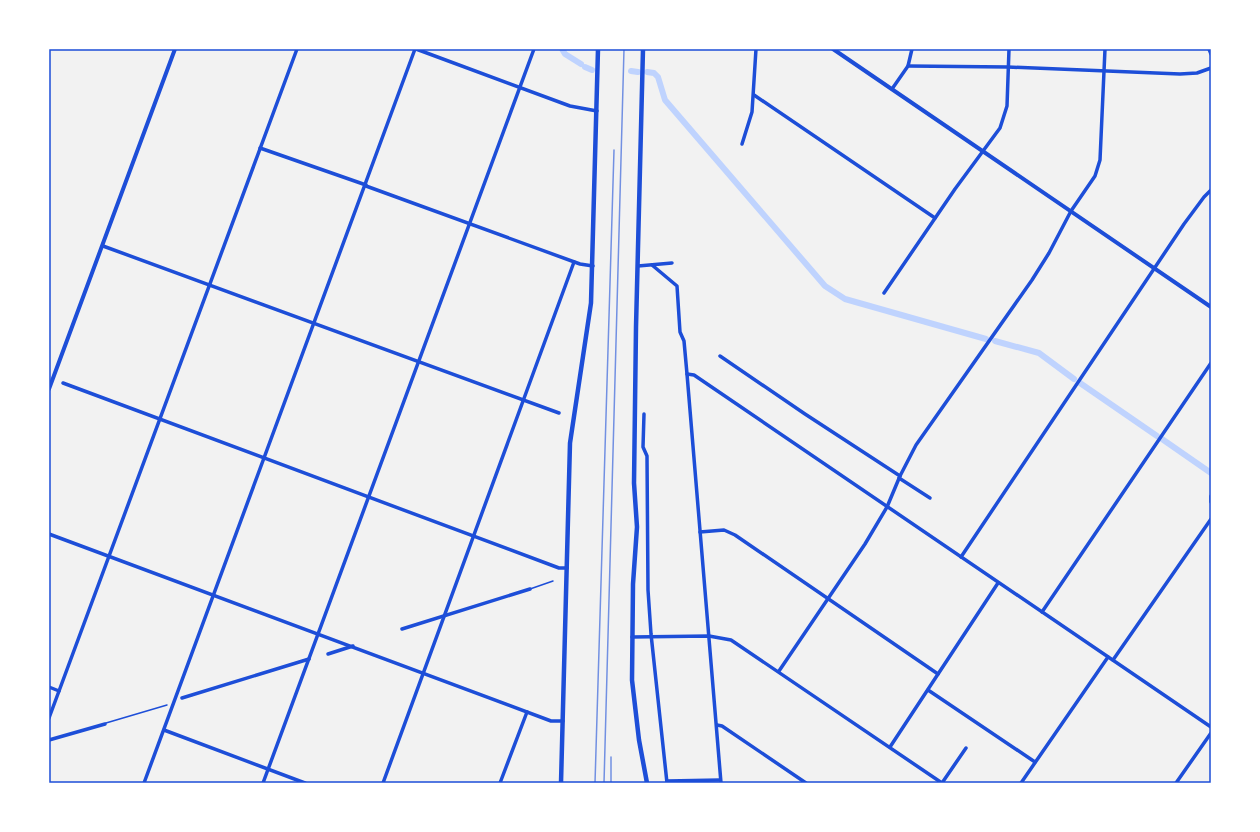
<svg xmlns="http://www.w3.org/2000/svg" width="1260" height="832" viewBox="0 0 1260 832" font-family="Overpass,sans-serif">
<rect width="100%" height="100%" fill="#f2f2f2"/>
<g fill="none" stroke-linecap="round" stroke-linejoin="round">
<g stroke="#bfd3fe" stroke-width="6">
<polyline points="562,49 565,54 581,64"/>
<polyline points="585,67 592,70"/>
<polyline points="631,71 638,72"/>
<polyline points="647,72 654,73 658,77 665,100 825,286 845,299 986,339"/>
<polyline points="995,341 1039,353 1074,379"/>
<polyline points="1080,383 1157,436"/>
<polyline points="1162,439 1211,473"/>
</g>
<g stroke="#1d4ed8" stroke-width="1.5">
<polyline points="530,589 553,581"/>
<polyline points="106,723 167,705"/>
</g>
<g stroke="#1d4ed8" stroke-width="3.5">
<polyline points="416,49 570,106 597,111"/>
<polyline points="1209,49 1211,54"/>
<polyline points="908,66 1008,67 1180,74 1197,73 1211,68"/>
<polyline points="892,89 908,66 912,49"/>
<polyline points="754,95 935,218"/>
<polyline points="742,144 752,112 756,49"/>
<polyline points="260,148 366,185"/>
<polyline points="366,186 580,264 593,266"/>
<polyline points="103,246 559,413"/>
<polyline points="652,265 677,286 680,332 684,341 687,374 721,783"/>
<polyline points="638,266 672,263"/>
<polyline points="884,293 955,189 1000,128 1007,106 1009,49"/>
<polyline points="720,356 805,414 900,476"/>
<polyline points="687,374 694,375 1211,727"/>
<polyline points="63,383 559,568 567,568"/>
<polyline points="644,414 643,447 647,456 648,590 651,634 667,783"/>
<polyline points="899,478 930,498"/>
<polyline points="1211,496 1211,502"/>
<polyline points="700,532 724,530 735,535 938,674"/>
<polyline points="49,534 551,721 563,721"/>
<polyline points="961,557 1184,224 1204,197 1211,190"/>
<polyline points="1042,612 1211,363"/>
<polyline points="402,629 530,589"/>
<polyline points="632,637 709,636 731,640 942,783"/>
<polyline points="328,654 353,646"/>
<polyline points="1113,660 1211,519"/>
<polyline points="779,671 865,544 887,507 900,476 916,445 1032,280 1049,253 1071,211 1095,176 1100,160 1105,49"/>
<polyline points="49,687 59,691"/>
<polyline points="928,690 1035,762"/>
<polyline points="182,698 309,659"/>
<polyline points="49,718 297,49"/>
<polyline points="717,725 722,726 806,783"/>
<polyline points="164,730 305,783"/>
<polyline points="49,740 105,724"/>
<polyline points="890,747 998,583"/>
<polyline points="667,781 720,780"/>
<polyline points="144,783 415,49"/>
<polyline points="263,783 534,49"/>
<polyline points="383,783 574,262"/>
<polyline points="500,783 527,712"/>
<polyline points="942,783 966,748"/>
<polyline points="1021,783 1108,657"/>
<polyline points="1176,783 1211,733"/>
</g>
<g stroke="#1d4ed8" stroke-width="4">
<polyline points="833,49 1211,307"/>
<polyline points="49,389 175,49"/>
</g>
<g stroke="#1d4ed8" stroke-width="4.5">
<polyline points="643,49 636,327 634,483 637,527 633,584 632,680 639,740 647,783"/>
<polyline points="561,783 570,443 591,303 598,49"/>
</g>
<g stroke="#7290e2" stroke-width="1.5">
<polyline points="611,757 611,783"/>
<polyline points="595,783 614,150"/>
<polyline points="604,783 624,49"/>
</g>
</g>
<rect width="1260" height="832" fill="none" stroke="#ffffff" stroke-width="100"/>
<rect x="50" y="50" width="1160" height="732" fill="none" stroke="#1d4ed8" stroke-width="1.5"/>
</svg>
